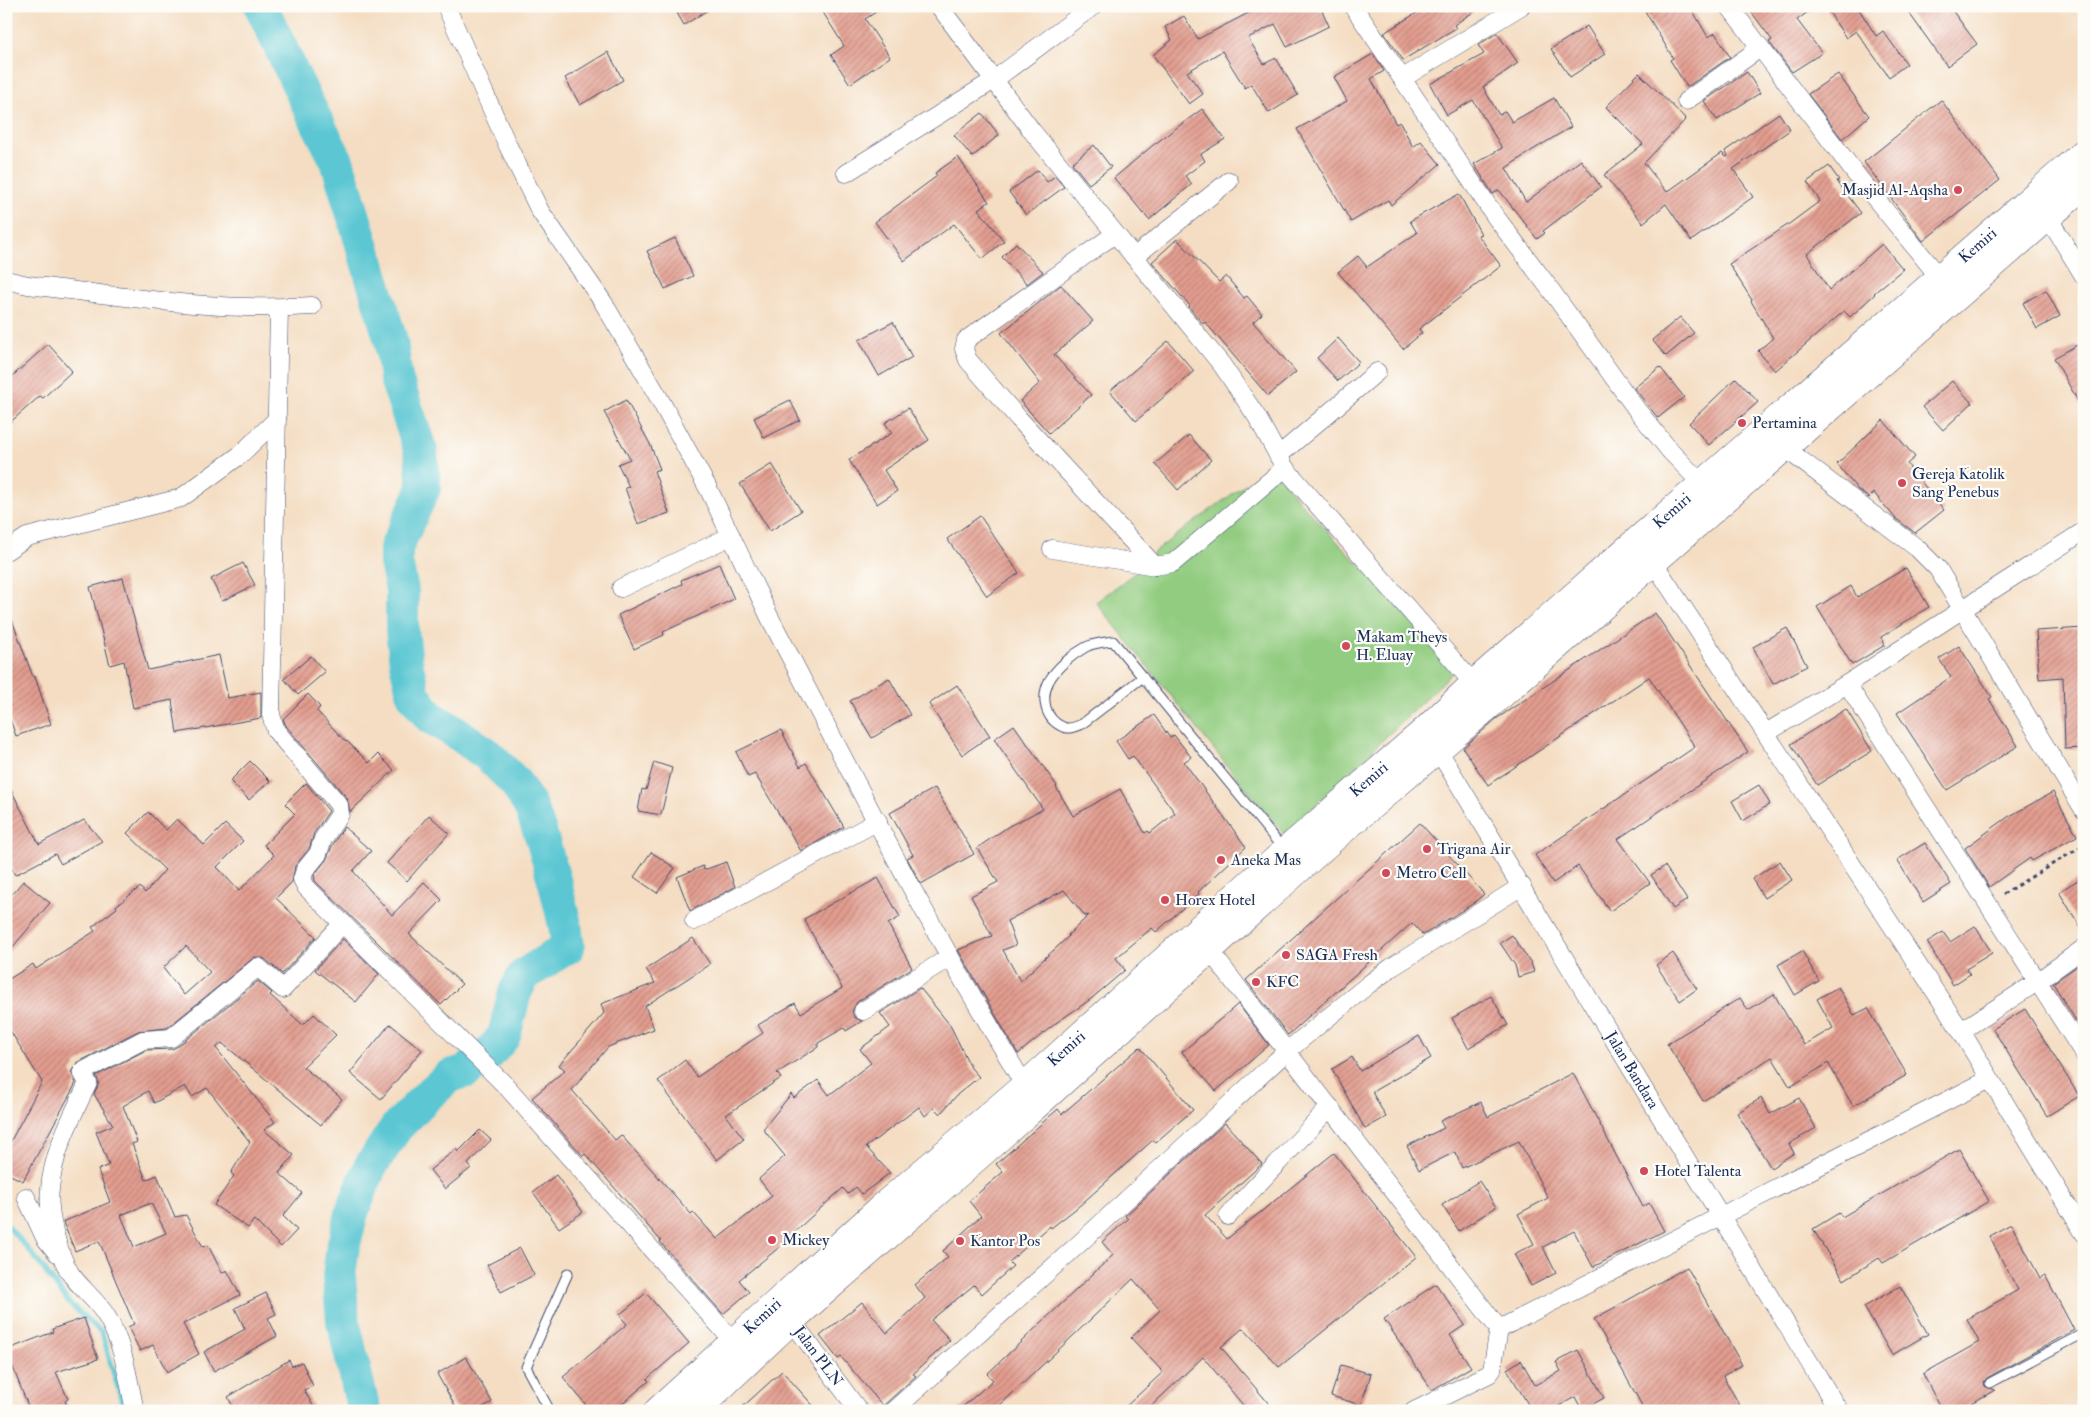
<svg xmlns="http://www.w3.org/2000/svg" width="2090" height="1417" viewBox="0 0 2090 1417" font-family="'IM FELL Double Pica',serif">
<defs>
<pattern id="building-hatch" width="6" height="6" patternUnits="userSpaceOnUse" patternTransform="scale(1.25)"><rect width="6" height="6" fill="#e39d8f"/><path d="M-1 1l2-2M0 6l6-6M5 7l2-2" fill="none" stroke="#b78078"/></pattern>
</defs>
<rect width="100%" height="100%" fill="#fdfcf7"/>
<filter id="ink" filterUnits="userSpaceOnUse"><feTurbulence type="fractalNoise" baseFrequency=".02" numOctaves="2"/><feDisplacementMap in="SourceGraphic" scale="10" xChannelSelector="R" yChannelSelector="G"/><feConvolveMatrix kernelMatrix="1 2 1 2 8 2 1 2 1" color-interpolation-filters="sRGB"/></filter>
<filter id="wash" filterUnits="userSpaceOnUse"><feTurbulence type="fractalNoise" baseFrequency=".0096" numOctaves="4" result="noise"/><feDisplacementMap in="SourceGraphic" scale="20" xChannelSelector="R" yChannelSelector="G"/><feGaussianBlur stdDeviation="1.12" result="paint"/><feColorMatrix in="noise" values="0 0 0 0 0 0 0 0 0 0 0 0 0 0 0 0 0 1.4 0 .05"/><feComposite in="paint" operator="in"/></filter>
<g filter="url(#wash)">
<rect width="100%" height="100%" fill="#f4ddc2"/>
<polygon fill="#92cc80" stroke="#567e6f" points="1270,466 1300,502 1369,575 1455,670 1285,835 1224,762 1096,602 1148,563 1155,551"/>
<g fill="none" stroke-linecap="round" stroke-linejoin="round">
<polyline stroke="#5bc7d3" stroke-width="5.5" points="6,1224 33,1255 69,1303 102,1333 123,1405 129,1411"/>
<polyline stroke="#5bc7d3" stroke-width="34" points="261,6 302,93 337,161 391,341 396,378 421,452 424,488 396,548 396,562 402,590 402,630 406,663 414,696 430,717 457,733 489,756 515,782 530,806 541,835 555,883 565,925 568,947 524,975 515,992 504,1036 488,1055 467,1071 450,1076 427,1096 396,1128 370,1167 352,1212 342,1252 339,1277 343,1321 364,1411"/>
</g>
<g id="blocks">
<g fill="url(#building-hatch)" fill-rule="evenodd">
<polygon points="673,6 714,6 684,25"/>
<polygon points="819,6 885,6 865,19 890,57 850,84 831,55 844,46"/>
<polygon points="1262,6 1320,6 1329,26 1287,47 1275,24 1248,38 1264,64 1276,58 1298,95 1269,113 1251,84 1245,88 1222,51 1187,72 1203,94 1189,104 1153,55 1172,40 1165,27 1184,16 1198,39"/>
<polygon points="1414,6 1482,6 1454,25 1456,28 1403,60 1384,33 1418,12"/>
<polygon points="1642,6 1690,6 1708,37 1715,33 1730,57 1687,87 1670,60 1673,58"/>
<polygon points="1747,6 1816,6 1797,20 1822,53 1792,72 1769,42 1772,40"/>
<polygon points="1825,6 1857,6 1876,36 1883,31 1907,64 1889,77 1856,31 1846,38"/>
<polygon points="1904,6 1949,6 1977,44 1947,66"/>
<polygon points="1587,26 1605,54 1570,77 1551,49"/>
<polygon points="1497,33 1518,63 1483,87 1499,115 1505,111 1512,122 1554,98 1571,127 1531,151 1506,168 1526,202 1581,160 1601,187 1543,231 1545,233 1537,239 1499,190 1493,194 1474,164 1502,148 1473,100 1447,115 1430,84 1484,54 1478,45"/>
<polygon points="608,52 623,80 580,105 565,78"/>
<polygon points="1373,54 1384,71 1371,79 1396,124 1400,122 1413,147 1421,141 1440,164 1391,205 1388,200 1351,222 1297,129 1347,101 1334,77"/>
<polygon points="1747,72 1760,93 1717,120 1704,101"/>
<polygon points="1639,73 1686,119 1644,163 1667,192 1722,153 1726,157 1728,156 1725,151 1779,113 1790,130 1733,169 1753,197 1691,241 1666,204 1643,223 1604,175 1643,144 1606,107"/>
<polygon points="1838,74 1869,116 1842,139 1808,94"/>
<polygon points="1941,100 2000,180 1923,241 1864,162"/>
<polygon points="1202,109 1225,139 1201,154 1205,161 1185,176 1192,184 1149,220 1114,178 1152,146"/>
<polygon points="982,113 999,135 972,157 954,135"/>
<polygon points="1094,145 1111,167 1089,184 1072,163"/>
<polygon points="958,157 989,202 978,209 1004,241 982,259 954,224 904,261 875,222 937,176 935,173"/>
<polygon points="1829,166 1839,180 1837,181 1861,213 1807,254 1829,290 1882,244 1903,269 1874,293 1875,294 1850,317 1844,311 1775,371 1758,351 1773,338 1751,301 1752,300 1729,264 1789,224 1820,201 1807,182"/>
<polygon points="1038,170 1047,182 1055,176 1064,187 1026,215 1009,192"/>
<polygon points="1459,194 1481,234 1478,235 1501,266 1419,329 1422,333 1403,349 1338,272 1358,256 1367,267 1417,233 1410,221"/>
<polygon points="675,238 693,276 665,289 647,251"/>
<polygon points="1177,239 1219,282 1226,276 1244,298 1247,296 1262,314 1253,322 1296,372 1268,396 1205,322 1203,324 1189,307 1190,306 1152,262"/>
<polygon points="1016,243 1043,272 1027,284 1002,257"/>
<polygon points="1061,285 1093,321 1054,355 1091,395 1049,433 1020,401 1040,383 1001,333"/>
<polygon points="2046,290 2060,316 2037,329 2023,303"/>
<polygon points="1680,317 1694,333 1666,356 1652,340"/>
<polygon points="893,322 912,357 879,376 859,340"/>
<polygon points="1338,338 1359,362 1338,381 1317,358"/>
<polygon points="1168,341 1194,371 1136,421 1110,391"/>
<polygon points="48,344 72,371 43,398 40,396 6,426 6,382"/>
<polygon points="2077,345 2084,356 2084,412 2054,358"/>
<polygon points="1660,367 1684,397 1658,418 1634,388"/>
<polygon points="1736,378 1758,402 1709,445 1689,423"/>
<polygon points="1952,381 1972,403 1943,430 1922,407"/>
<polygon points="626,400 650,444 660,469 654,471 669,513 638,524 625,488 629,487 618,464 630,459 604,412"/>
<polygon points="790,400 800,420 764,438 754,418"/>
<polygon points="908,408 929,440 884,470 897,491 877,504 849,460 892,433 885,423"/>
<polygon points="1883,420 1915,457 1907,464 1944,510 1915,533 1895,518 1874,493 1869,498 1858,490 1837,464"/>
<polygon points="1189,435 1211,460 1178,490 1155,464"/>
<polygon points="772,464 801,511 770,531 740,484"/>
<polygon points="980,516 1019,573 987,596 947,539"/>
<polygon points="243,563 255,585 222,601 211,579"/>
<polygon points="719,564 734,599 663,632 664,635 634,649 618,615 682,584 681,580"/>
<polygon points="1906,568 1929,607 1881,637 1885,645 1852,665 1817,607 1851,586 1857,597"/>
<polygon points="123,578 148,670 219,655 228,698 261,692 261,718 177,733 172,700 133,708 124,661 110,665 90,587"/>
<polygon points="6,609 8,609 33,677 35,677 51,724 16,736 6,708"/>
<polygon points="1655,613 1748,752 1618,839 1650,883 1610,911 1578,866 1553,883 1535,855 1695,747 1649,677 1488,785 1463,748 1496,719"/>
<polygon points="1787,628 1807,666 1773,684 1753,647"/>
<polygon points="2084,628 2084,748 2065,749 2063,677 2039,679 2036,631"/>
<polygon points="1959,646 1992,697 1989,699 2018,746 1947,790 1897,713 1951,677 1939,659"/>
<polygon points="311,656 325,672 298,695 284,679"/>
<polygon points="889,678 910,715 872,738 850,701"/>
<polygon points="957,685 990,736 962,755 929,704"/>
<polygon points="308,694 320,707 317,711 346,742 347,741 369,763 378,754 394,770 350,812 347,798 286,726 283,719"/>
<polygon points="1846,709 1872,751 1817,785 1791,744"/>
<path d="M 1154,715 L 1170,738 L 1174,735 L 1191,757 L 1184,762 L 1246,847 L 1198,892 L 1199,894 L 1156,932 L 1152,928 L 1116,958 L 1125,970 L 1091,999 L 1056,1023 L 1018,1054 L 958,950 L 992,936 L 971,896 L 998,882 L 977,848 L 1009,826 L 1043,809 L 994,739 L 1014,725 L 1057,786 L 1056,787 L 1073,816 L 1120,789 L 1145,833 L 1148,831 L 1150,833 L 1175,813 L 1133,756 L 1128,759 L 1116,741 ZM 1064,890 L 1085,916 L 1089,915 L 1068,935 L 1069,936 L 1020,981 L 1003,950 L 1016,945 L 1007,921 Z"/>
<polygon points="781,730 800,767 806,763 844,827 801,851 755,774 748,777 736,752"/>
<polygon points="250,761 270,781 249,800 230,781"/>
<polygon points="654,762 672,768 661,815 638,811 642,789 646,790"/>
<polygon points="6,780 39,844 84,820 102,841 61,864 55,854 15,875 6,858"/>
<path d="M 306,783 L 329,811 L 314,833 L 309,849 L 295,866 L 292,882 L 276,898 L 316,937 L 282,974 L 265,959 L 255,957 L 167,1028 L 138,1031 L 77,1063 L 71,1072 L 76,1083 L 23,1181 L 6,1173 L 6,1150 L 42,1082 L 6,1024 L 6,981 L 33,964 L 36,969 L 95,931 L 92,927 L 117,908 L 116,906 L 140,887 L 145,893 L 165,870 L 127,833 L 148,812 L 166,830 L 177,819 L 204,845 L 225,824 L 243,841 L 217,867 L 239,891 L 274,855 L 264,845 L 295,814 L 285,804 ZM 186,946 L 210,972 L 184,995 L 163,968 Z"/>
<polygon points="1759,785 1770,804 1743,821 1732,801"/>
<polygon points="935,788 974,854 921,884 907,858 913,855 890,813"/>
<polygon points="2053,792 2077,836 2032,861 2030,858 1989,887 1965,848 2008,817"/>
<polygon points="429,815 449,833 407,881 387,863"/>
<polygon points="1420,823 1484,894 1474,903 1423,935 1412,923 1288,1035 1246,980"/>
<polygon points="344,827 371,851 353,871 392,915 424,882 442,900 409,934 462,984 441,1005 315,881 314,875 326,860 333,844"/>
<polygon points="1925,843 1951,884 1923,902 1897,860"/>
<polygon points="651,852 675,868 657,893 634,877"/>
<polygon points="1780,861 1792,880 1764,898 1752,879"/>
<polygon points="726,862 735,887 690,911 677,877 703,866 704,870"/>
<polygon points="1665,866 1687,900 1673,909 1651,875"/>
<polygon points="2084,876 2084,933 2059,892"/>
<polygon points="878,878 900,917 888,924 912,968 857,1002 852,1012 854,1017 862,1021 846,1031 844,1028 818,1043 818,1047 777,1073 781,1078 726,1115 744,1139 717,1160 658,1081 685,1060 697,1077 763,1033 758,1025 795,1003 801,1013 842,988 804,919"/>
<polygon points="23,881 50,903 6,955 6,901"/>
<polygon points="1975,926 1992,953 1966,969 1970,974 1953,985 1927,942 1943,932 1950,942"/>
<polygon points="1512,935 1531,963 1534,972 1518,977 1515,965 1500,943"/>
<polygon points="693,938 710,964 645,1006 654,1029 608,1047 572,1090 615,1140 621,1135 691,1214 693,1212 717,1239 772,1196 759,1179 785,1156 763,1129 791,1094 794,1098 818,1080 829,1095 871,1063 860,1049 890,1027 880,1013 920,988 950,1025 971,1068 979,1077 958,1094 940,1114 934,1108 925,1116 919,1107 866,1147 890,1173 862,1194 856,1187 848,1194 843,1188 791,1235 792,1237 739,1280 749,1292 723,1314 660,1242 661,1241 585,1154 583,1156 532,1098 565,1070 559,1065 604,1013 601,1004 655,983 646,969"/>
<polygon points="343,939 379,974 356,1002 315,970"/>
<polygon points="1802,951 1819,981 1795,995 1778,965"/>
<polygon points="1673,953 1697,989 1680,1001 1656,965"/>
<polygon points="2084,961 2084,1034 2053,983"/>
<path d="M 258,981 L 272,993 L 270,995 L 303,1025 L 314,1014 L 336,1035 L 303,1067 L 342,1099 L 321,1125 L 222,1043 L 216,1048 L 275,1122 L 264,1130 L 294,1155 L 279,1173 L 302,1193 L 283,1216 L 297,1230 L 281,1247 L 254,1220 L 248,1228 L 214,1205 L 234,1176 L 231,1173 L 250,1142 L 207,1088 L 192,1097 L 185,1086 L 154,1103 L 148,1091 L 123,1106 L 137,1142 L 132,1144 L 146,1180 L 157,1175 L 175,1217 L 186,1215 L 203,1247 L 208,1245 L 222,1273 L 227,1270 L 240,1295 L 183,1324 L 199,1354 L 167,1372 L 153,1345 L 140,1351 L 128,1327 L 134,1324 L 99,1241 L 75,1251 L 63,1222 L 110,1202 L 98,1170 L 109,1165 L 96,1132 L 113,1125 L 94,1094 L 99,1083 L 96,1076 L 146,1050 L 172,1049 L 178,1046 ZM 151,1203 L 166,1233 L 134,1247 L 121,1215 Z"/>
<polygon points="1838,987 1854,1015 1868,1008 1907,1075 1853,1106 1828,1063 1790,1087 1772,1057 1703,1101 1667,1044 1740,998 1748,1010 1774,994 1804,1045 1833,1028 1817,999"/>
<polygon points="1491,996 1508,1025 1468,1048 1452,1018"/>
<polygon points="1238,1004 1269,1045 1216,1091 1182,1052"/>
<polygon points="2025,1009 2079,1096 2047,1116 1993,1029"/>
<polygon points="390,1024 422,1050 381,1099 350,1073"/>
<polygon points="1419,1036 1431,1058 1372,1092 1386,1117 1365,1129 1332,1069 1352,1057 1360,1071"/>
<polygon points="1140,1047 1193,1110 1156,1142 1153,1140 1078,1207 1051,1228 1050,1226 1009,1262 1013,1266 982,1294 974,1285 931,1320 950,1340 913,1374 916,1376 883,1406 841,1357 838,1359 820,1336 862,1302 887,1333 925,1298 915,1285 948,1257 943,1251 981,1216 969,1201 1003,1172 996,1164 1058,1109 1062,1114"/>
<polygon points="1573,1073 1643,1207 1649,1203 1664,1231 1593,1267 1574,1231 1543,1247 1556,1273 1531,1286 1514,1254 1534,1244 1518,1214 1548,1198 1519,1141 1462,1168 1455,1152 1419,1170 1407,1146 1444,1128 1440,1121 1481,1102 1488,1117"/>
<polygon points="1761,1098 1770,1114 1799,1098 1816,1128 1789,1144 1794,1153 1771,1168 1737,1113"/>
<polygon points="1225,1123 1262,1164 1205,1215 1227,1239 1334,1153 1416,1257 1279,1367 1243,1328 1221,1347 1275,1411 1248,1411 1203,1357 1146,1411 1121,1411 1163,1372 1131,1338 1160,1310 1133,1279 994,1411 958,1411 993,1380 987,1374 1113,1255 1102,1242 1128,1219 1125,1216"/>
<polygon points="480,1130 491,1140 468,1164 471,1168 445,1189 430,1170 456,1149 458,1152"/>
<polygon points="1959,1149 1989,1201 1883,1263 1879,1258 1844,1280 1813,1229 1839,1213 1842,1217"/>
<polygon points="556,1175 583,1212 559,1228 533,1192"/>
<polygon points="1479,1181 1496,1207 1459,1231 1442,1205"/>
<polygon points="2011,1224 2040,1278 2045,1275 2074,1330 1987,1378 1984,1382 1985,1386 1995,1390 1958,1411 1942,1411 1923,1374 1979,1342 1967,1319 2018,1290 1989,1236"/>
<polygon points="520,1248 534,1275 501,1292 487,1265"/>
<polygon points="1687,1267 1742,1365 1723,1376 1743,1411 1645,1411 1594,1319"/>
<polygon points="1436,1284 1465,1325 1450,1335 1471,1367 1432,1390 1384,1319"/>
<polygon points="1900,1286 1928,1334 1892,1355 1864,1307"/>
<polygon points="266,1293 276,1314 268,1318 277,1336 214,1371 204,1352 245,1329 235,1308"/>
<polygon points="646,1293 689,1343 647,1379 649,1381 613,1411 591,1411 563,1377 627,1324 619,1315"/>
<polygon points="84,1318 98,1359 56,1372 68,1399 65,1401 70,1411 30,1411 6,1350 53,1332 52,1329"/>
<polygon points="1578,1350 1604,1398 1582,1410 1575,1397 1550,1411 1532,1411 1507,1369 1521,1360 1535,1385 1561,1371 1556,1362"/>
<polygon points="466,1357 492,1402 477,1411 458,1411 437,1374"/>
<polygon points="289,1360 292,1366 302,1362 313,1386 304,1390 316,1411 235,1411 228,1397"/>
<polygon points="1341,1365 1371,1374 1361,1405 1331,1396"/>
<polygon points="782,1371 818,1411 738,1411"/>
</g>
</g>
</g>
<g filter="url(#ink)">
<use href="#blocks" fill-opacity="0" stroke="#3c496d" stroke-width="1"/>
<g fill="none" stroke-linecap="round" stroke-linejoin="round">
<defs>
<g id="service">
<path d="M 1143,677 L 1082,724 C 1077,726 1069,730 1063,727 C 1044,719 1041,697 1049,681 C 1056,668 1073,654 1086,647 C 1093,643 1105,642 1113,641 L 1284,850"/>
<polyline points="1990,1383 2084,1333"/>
<polyline points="550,1411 526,1367 568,1273"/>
</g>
<g id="minor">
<polyline points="446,6 508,146 540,211 603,302 659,398 709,490 770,618 906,878 964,982 1030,1095"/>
<polyline points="939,6 1032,131 1222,365 1257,417 1285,468 1474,684"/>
<polyline points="1353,6 1495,216 1550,289 1637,410 1671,452 1702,484"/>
<polyline points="1729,6 1858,177 1940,278"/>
<polyline points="1403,78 1521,6"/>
<polyline points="1686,101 1760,48"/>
<polyline points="846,173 994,80 1093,6"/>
<polyline points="2043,209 2084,276"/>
<polyline points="1115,234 966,340 964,349 968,360 1019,419 1155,566"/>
<polyline points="1134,257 1229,181"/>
<path d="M 6,280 L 28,285 C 122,296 217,312 312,306"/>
<polyline points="279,308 271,715 276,731 339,805 340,814 323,839 318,854 305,870 302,879 306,887 507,1087 734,1342"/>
<polyline points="1777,442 1917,548 1938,569 2084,810"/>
<polyline points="1278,456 1377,372"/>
<polyline points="1052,549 1155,566 1173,563 1285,468"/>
<polyline points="6,551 27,537 181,498 240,455 277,419"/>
<polyline points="1648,554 1961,1031 2084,1233"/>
<polyline points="621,588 731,536"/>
<polyline points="1847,684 2084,1054"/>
<polyline points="1766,733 1847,684 2084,531"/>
<path id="s1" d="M 1432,740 L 1839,1411"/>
<polyline points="694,921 878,821"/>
<polyline points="1204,943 1499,1329 1492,1370 1489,1374 1414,1411"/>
<polyline points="863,1011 950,957"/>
<polyline points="1961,1031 2037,982 2084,948"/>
<polyline points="26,1197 45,1238 57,1253"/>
<polyline points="1228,1216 1330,1107"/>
<path id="s2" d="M 786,1313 L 859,1411"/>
<polyline points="1499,1329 1988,1080"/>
<path d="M 135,1411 C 128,1378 124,1346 107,1317 C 97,1300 81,1289 70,1273 C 58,1253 47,1213 50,1189 C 53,1151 72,1117 88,1083 L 82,1072 L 143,1040 L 171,1038 L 258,967 L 283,989 L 343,923"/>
<polyline points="893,1411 1081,1242 1287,1051 1369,984 1392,967 1522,886"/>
</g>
<g id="trunk">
<path id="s3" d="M 658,1411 L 887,1203 L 1025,1086 L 1285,852 L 1426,730 L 1474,684 L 1612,563 L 2084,153"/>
<polyline points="695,1411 791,1320 1036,1105 1332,839 1496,699 2084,185"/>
</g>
</defs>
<use href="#service" stroke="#3c496d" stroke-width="11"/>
<use href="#minor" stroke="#3c496d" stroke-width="19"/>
<use href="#trunk" stroke="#3c496d" stroke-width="29"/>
<polyline stroke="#3c496d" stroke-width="3" stroke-dasharray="4 4" stroke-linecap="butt" points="2003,894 2084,845"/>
<use href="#service" stroke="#fff" stroke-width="9"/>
<use href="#minor" stroke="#fff" stroke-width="18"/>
<use href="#trunk" stroke="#fff" stroke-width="28"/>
</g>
</g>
<g fill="#d1495b" stroke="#fdfcf7" stroke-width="2">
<circle cx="1958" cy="190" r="5"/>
<circle cx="1742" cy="423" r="5"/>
<circle cx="1902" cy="483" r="5"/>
<circle cx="1346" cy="646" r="5"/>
<circle cx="1427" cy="849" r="5"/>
<circle cx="1221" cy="860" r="5"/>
<circle cx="1386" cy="873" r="5"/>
<circle cx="1165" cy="900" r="5"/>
<circle cx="1286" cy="955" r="5"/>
<circle cx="1256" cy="982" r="5"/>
<circle cx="1644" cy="1171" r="5"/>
<circle cx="772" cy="1240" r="5"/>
<circle cx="960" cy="1241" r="5"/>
</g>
<g text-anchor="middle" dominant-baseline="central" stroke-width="4.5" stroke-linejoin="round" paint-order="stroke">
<g font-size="16" fill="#1b2f5e" stroke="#fdfcf7" text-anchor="start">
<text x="1948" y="190" text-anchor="end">Masjid Al-Aqsha</text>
<text x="1752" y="423">Pertamina</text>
<text x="1912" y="474">Gereja Katolik<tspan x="1912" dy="18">Sang Penebus</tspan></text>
<text x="1356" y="637">Makam Theys<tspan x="1356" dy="18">H. Eluay</tspan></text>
<text x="1437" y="849">Trigana Air</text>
<text x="1231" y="860">Aneka Mas</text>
<text x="1396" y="873">Metro Cell</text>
<text x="1175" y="900">Horex Hotel</text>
<text x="1296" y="955">SAGA Fresh</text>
<text x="1266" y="982">KFC</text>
<text x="1654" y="1171">Hotel Talenta</text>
<text x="782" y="1240">Mickey</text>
<text x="970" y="1241">Kantor Pos</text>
</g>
<g font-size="16" fill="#1b2f5e" stroke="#fdfcf7">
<text stroke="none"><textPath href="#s3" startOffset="1761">Kemiri</textPath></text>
<text stroke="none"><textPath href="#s3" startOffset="1356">Kemiri</textPath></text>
<text stroke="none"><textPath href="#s3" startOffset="951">Kemiri</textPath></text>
<text stroke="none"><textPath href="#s3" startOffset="546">Kemiri</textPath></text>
<text stroke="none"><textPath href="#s1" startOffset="386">Jalan Bandara</textPath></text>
<text stroke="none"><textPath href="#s3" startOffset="141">Kemiri</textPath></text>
<text stroke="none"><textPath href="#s2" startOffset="54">Jalan PLN</textPath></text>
</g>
</g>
<rect width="2090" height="1417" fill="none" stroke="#fdfcf7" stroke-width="25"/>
</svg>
